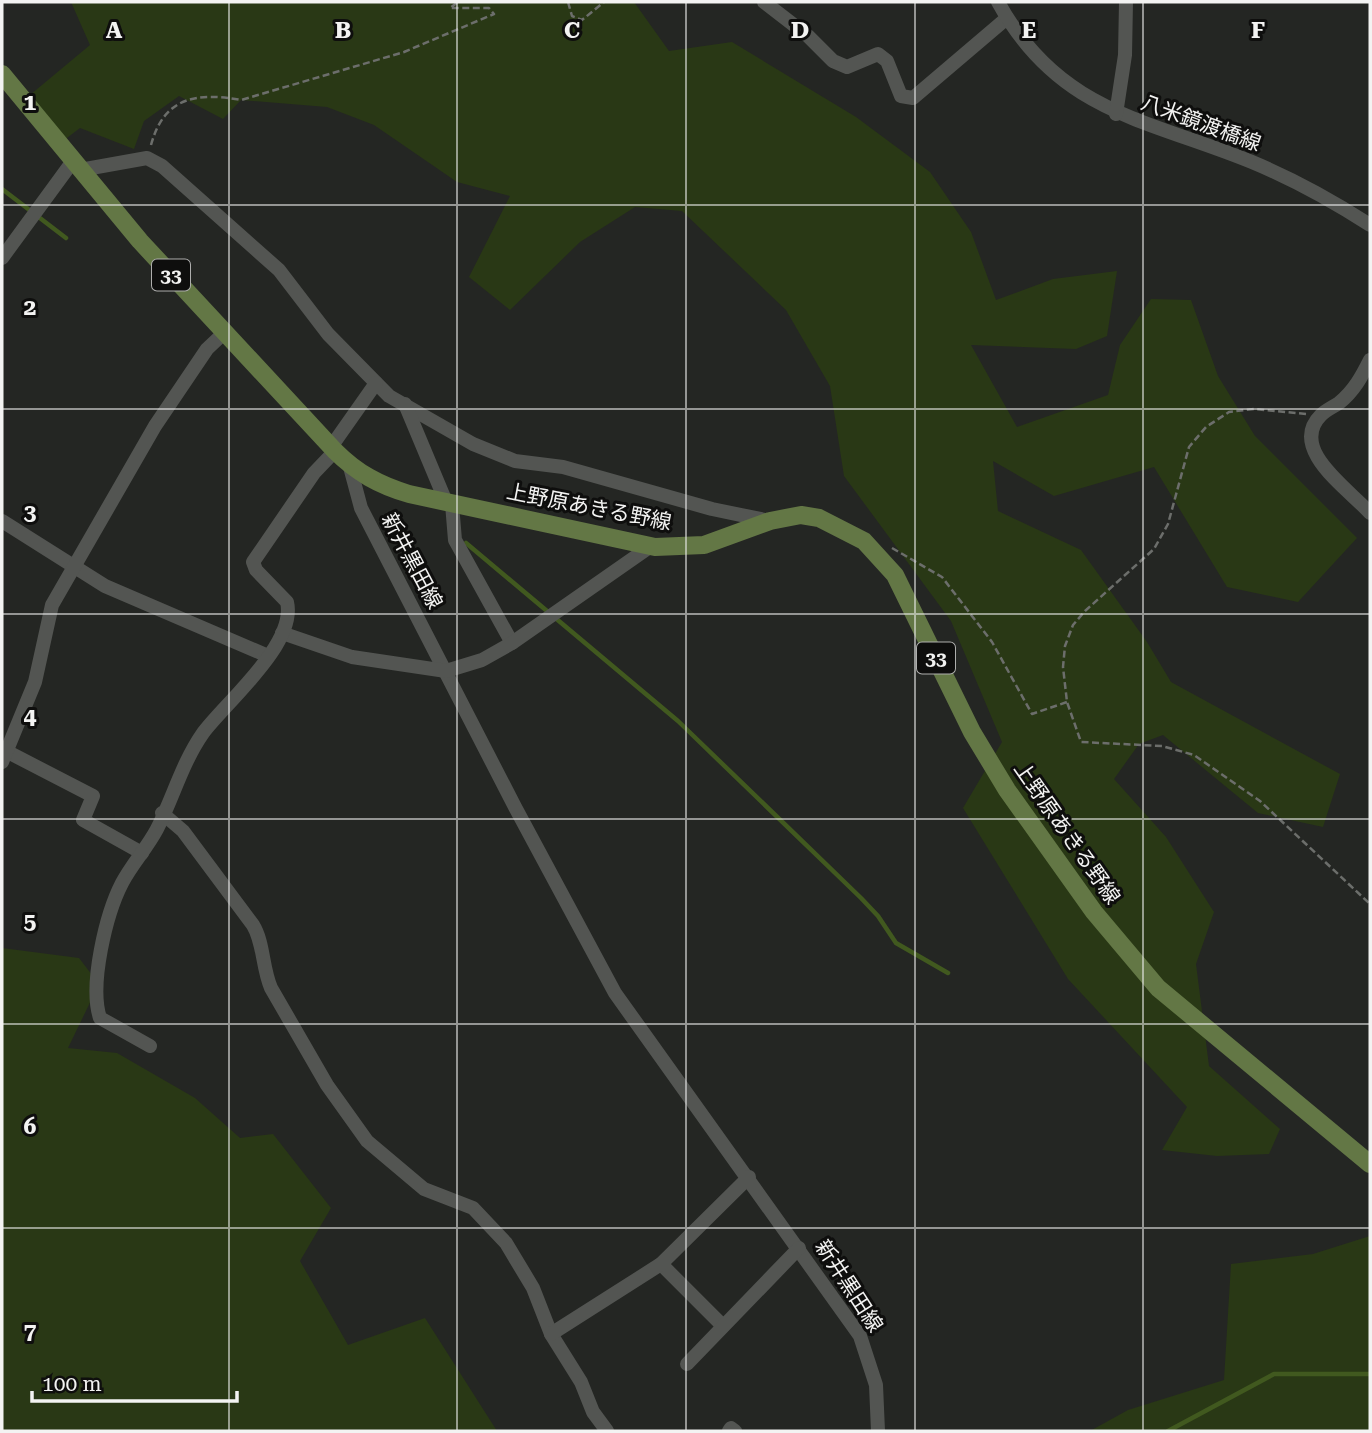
<svg xmlns="http://www.w3.org/2000/svg" width="1372" height="1433" viewBox="0 0 1372 1433" font-family="'Roboto Serif','Noto Sans JP',serif">
<rect width="100%" height="100%" fill="#242623"/>
<g fill="#293815">
<polygon points="71,2 634,2 669,51 732,42 856,117 930,172 971,232 996,300 1053,279 1117,271 1107,336 1076,349 971,345 1017,427 1108,395 1120,345 1151,299 1191,300 1218,376 1255,436 1357,538 1298,602 1227,587 1154,467 1054,496 993,461 998,511 1081,550 1147,642 1171,682 1340,774 1323,827 1258,813 1163,735 1139,744 1114,779 1166,837 1214,912 1196,964 1209,1066 1280,1129 1269,1154 1217,1156 1162,1150 1187,1107 1068,979 963,808 1002,742 951,621 844,476 830,386 786,310 682,211 635,207 580,242 510,310 469,277 510,196 457,182 374,125 327,107 241,100 223,119 179,96 144,121 134,149 80,128 59,144 24,100 90,45"/>
<polygon points="2,948 79,958 99,984 68,1048 117,1053 195,1098 240,1138 273,1134 331,1208 300,1261 348,1345 425,1318 497,1431 2,1431"/>
<polygon points="1370,1236 1370,1431 1090,1431 1128,1410 1224,1380 1231,1264 1313,1254"/>
</g>
<g fill="none" stroke-linecap="round" stroke-linejoin="round">
<g stroke="#41591f" stroke-width="4.5">
<polyline points="2,189 66,238"/>
<polyline points="466,543 678,721 861,898 878,916 896,943 948,973"/>
<polyline points="1168,1431 1274,1374 1370,1374"/>
</g>
<g stroke="#6c6e6b" stroke-width="2.5" stroke-dasharray="7 3.5" stroke-linecap="butt">
<polyline points="568,2 572,16 582,20 604,2"/>
<path d="M 151,145 C 164,97 196,92 241,100 L 404,52 L 494,14 L 489,8 L 450,8 L 458,2"/>
<polyline points="1306,414 1254,409 1229,412 1206,427 1189,447 1168,524 1154,549 1085,611 1073,625 1065,646 1063,667 1067,702 1081,742 1162,746 1194,755 1260,801 1370,904"/>
<polyline points="892,548 942,577 992,642 1032,714 1067,702"/>
</g>
<g stroke="#535552" stroke-width="14">
<polyline points="764,2 808,36 833,61 847,67 878,54 887,61 901,96 913,98 1007,18"/>
<path d="M 998,2 C 1059,113 1147,119 1252,162 C 1293,179 1333,201 1370,225"/>
<polyline points="1116,114 1125,55 1126,2"/>
<polyline points="80,170 147,158 162,166 279,270 328,334 389,396 473,444 515,461 563,467 712,509 770,521"/>
<polyline points="2,258 73,161"/>
<path d="M 1370,360 C 1362,376 1354,391 1339,403 C 1333,407 1326,410 1321,415 C 1287,449 1350,490 1370,513"/>
<polyline points="405,404 446,502"/>
<polyline points="331,447 376,383"/>
<polyline points="350,467 361,508 515,807 615,993 860,1336 876,1385 878,1431"/>
<polyline points="452,504 455,540 512,643"/>
<polyline points="2,521 105,586 268,656"/>
<polyline points="282,633 352,657 446,671 482,660 512,643 651,546"/>
<polyline points="2,749 93,796 83,820 142,853"/>
<polyline points="2,762 35,682 52,605 155,426 207,349 225,332"/>
<path d="M 162,813 L 183,831 L 253,925 C 264,943 262,967 271,988 L 327,1085 L 367,1141 L 424,1189 L 473,1208 L 506,1243 L 533,1288 L 551,1334 L 581,1382 L 593,1412 L 607,1431"/>
<path d="M 150,1046 L 100,1018 C 89,985 106,914 122,883 C 132,864 147,848 157,829 C 173,798 182,763 203,733 C 225,703 297,644 287,602 L 256,570 L 253,562 L 314,473 L 335,451"/>
<polyline points="661,1264 723,1326"/>
<polyline points="551,1334 661,1264 749,1177"/>
<polyline points="687,1364 799,1248"/>
<polyline points="729,1431 731,1428 735,1431"/>
</g>
<path stroke="#637745" stroke-width="18" d="M 2,74 L 140,241 L 335,451 C 357,473 379,485 409,494 L 655,547 L 704,545 L 770,521 L 801,515 L 819,518 L 864,541 L 895,575 L 972,732 L 1007,790 L 1094,912 L 1158,988 L 1370,1164"/>
</g>
<path fill="none" stroke="#f3f3f2" stroke-width="2" stroke-opacity="0.55" d="M 229,2 L 229,1431M 457,2 L 457,1431M 686,2 L 686,1431M 915,2 L 915,1431M 1143,2 L 1143,1431M 2,205 L 1370,205M 2,409 L 1370,409M 2,614 L 1370,614M 2,819 L 1370,819M 2,1024 L 1370,1024M 2,1228 L 1370,1228"/>
<g text-anchor="middle" dominant-baseline="central" stroke-width="6" stroke-linejoin="round" paint-order="stroke">
<g fill="#0e0e0d" stroke="#aeaead" stroke-width="2">
<rect x="152" y="259.5" width="38" height="31" rx="5"/>
<rect x="917" y="642.5" width="38" height="31" rx="5"/>
</g>
<g font-size="19" font-weight="bold" fill="#f3f3f2">
<text x="171" y="275">33</text>
<text x="936" y="658">33</text>
</g>
<g font-size="21" fill="#f3f3f2" stroke="#0e0e0d">
<text transform="translate(1201 123) rotate(20)">八米鏡渡橋線</text>
<text transform="translate(589 507) rotate(11)">上野原あきる野線</text>
<text transform="translate(412 561) rotate(62)">新井黒田線</text>
<text transform="translate(1067 833) rotate(55)">上野原あきる野線</text>
<text transform="translate(849 1286) rotate(57)">新井黒田線</text>
</g>
</g>
<g font-size="23" text-anchor="middle" font-weight="bold" fill="#f3f3f2" stroke="#0e0e0d" stroke-width="6" stroke-linejoin="round" paint-order="stroke">
<text x="114" y="38">A</text>
<text x="343" y="38">B</text>
<text x="572" y="38">C</text>
<text x="800" y="38">D</text>
<text x="1029" y="38">E</text>
<text x="1258" y="38">F</text>
<text x="30" y="110">1</text>
<text x="30" y="315">2</text>
<text x="30" y="520">3</text>
<text x="30" y="724">4</text>
<text x="30" y="929">5</text>
<text x="30" y="1134">6</text>
<text x="30" y="1339">7</text>
</g>
<rect width="1372" height="1433" fill="none" stroke="#f3f3f2" stroke-width="7"/>
<path d="M32 1391v10h205v-10" fill="none" stroke="#f3f3f2" stroke-width="3.5"/>
<text x="42" y="1391" font-size="21" fill="#f3f3f2" stroke="#0e0e0d" stroke-width="5" paint-order="stroke">100 m</text>
</svg>
